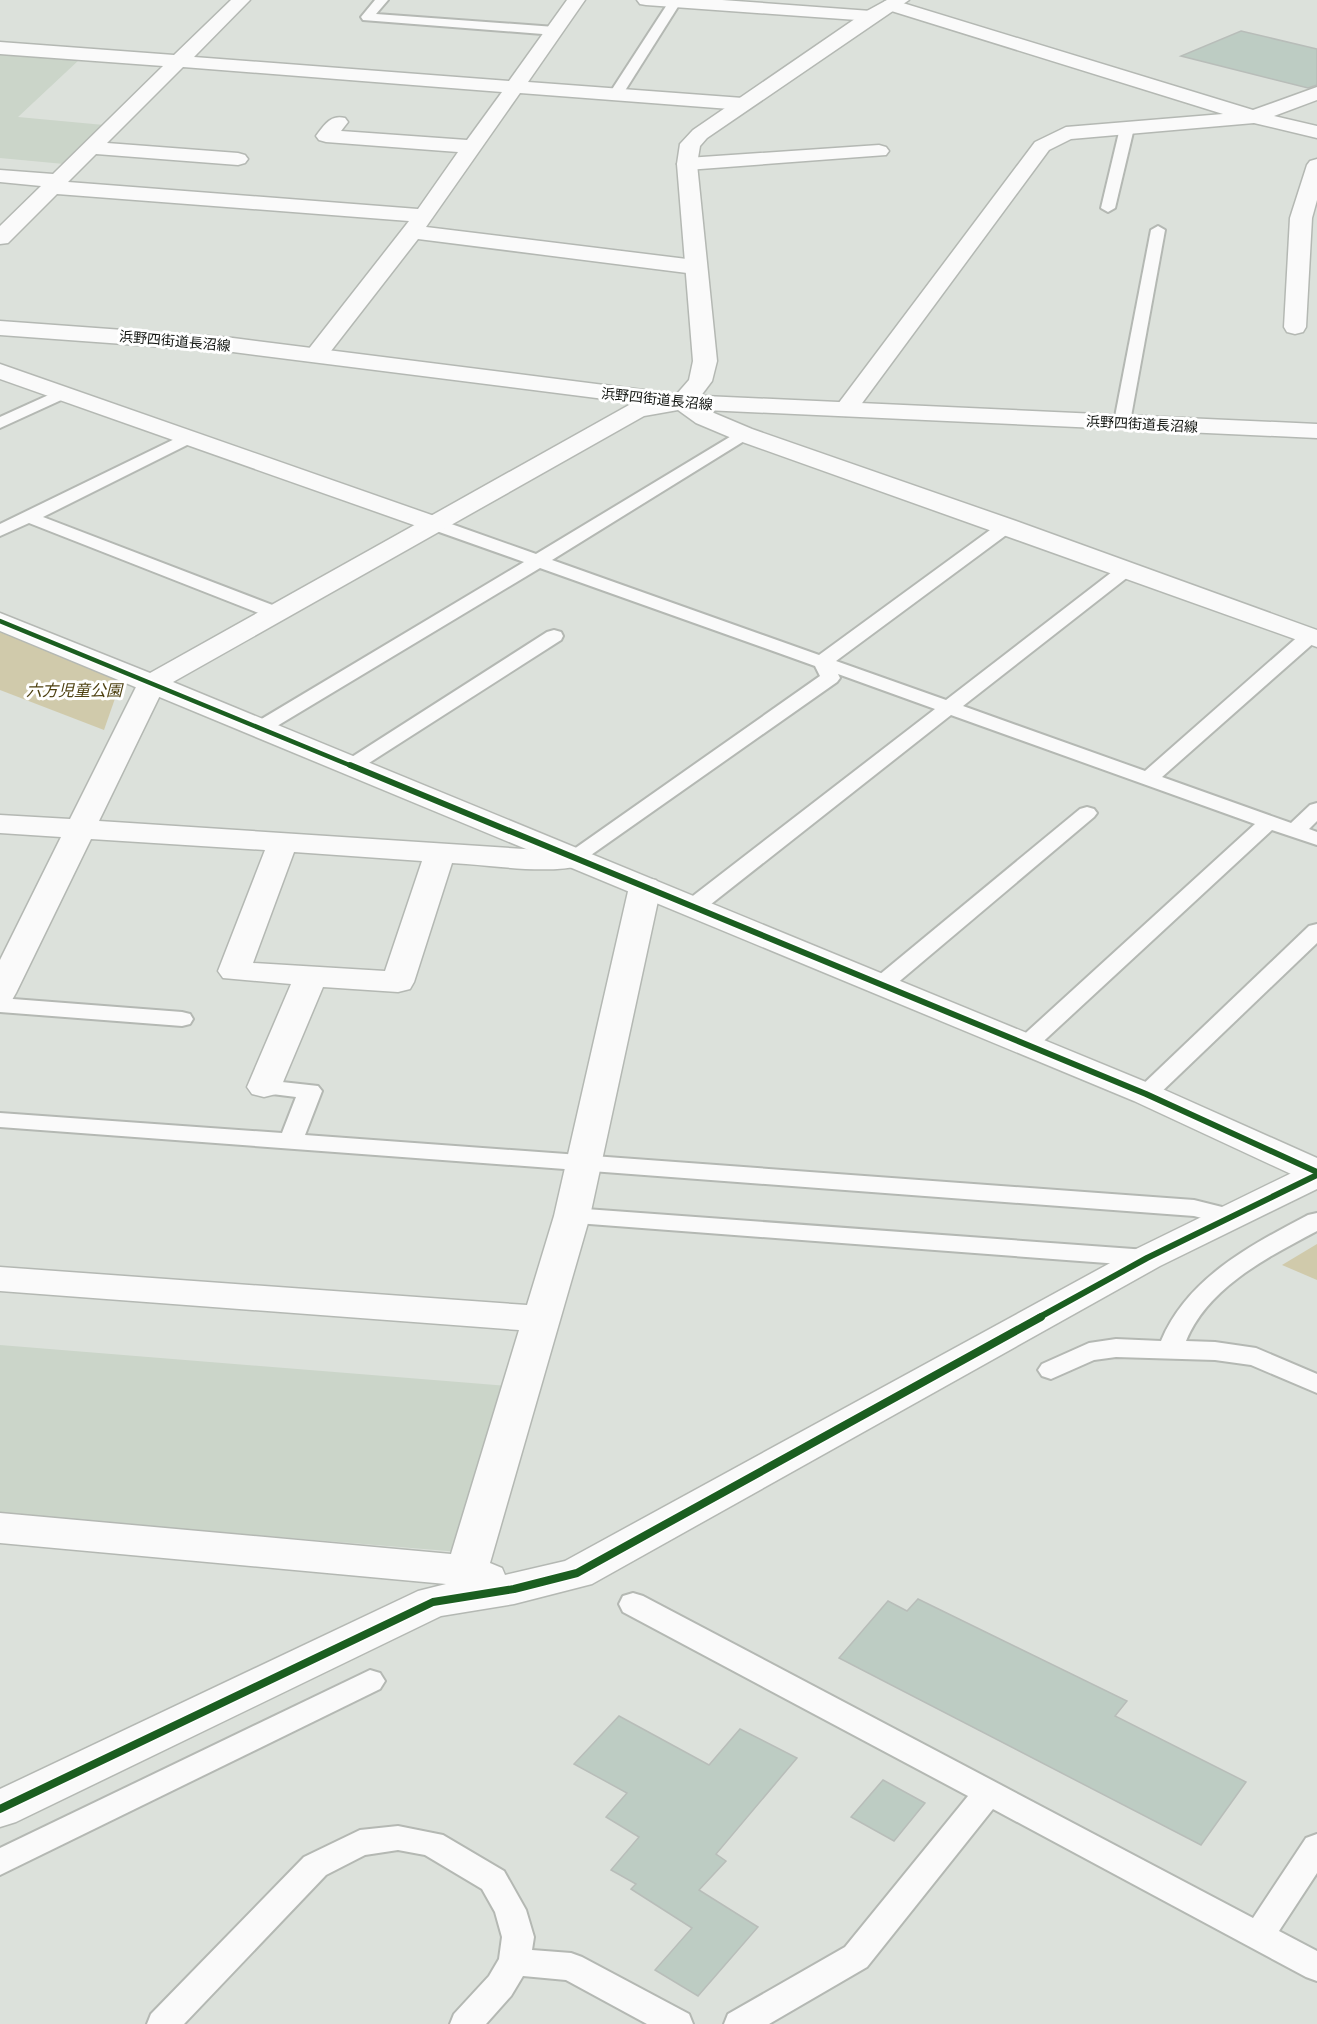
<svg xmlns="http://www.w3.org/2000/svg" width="1317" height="2024" viewBox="0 0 1317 2024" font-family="Georgia,'Noto Sans JP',serif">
<rect width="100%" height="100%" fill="#dce1db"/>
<g fill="#cbd5c9">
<polygon points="0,53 80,59 18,117 104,125 64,164 0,158"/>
<polygon points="0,1345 508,1386 460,1552 0,1514"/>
</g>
<g fill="#d0caab">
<polygon points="0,632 115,677 119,687 104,730 0,690"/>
<polygon points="1317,1244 1317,1280 1282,1265"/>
</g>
<g fill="#bdccc3" stroke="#b8bdb9" stroke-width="1.5">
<polygon points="1241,31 1317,49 1317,85 1308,88 1181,56"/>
<polygon points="918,1599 1127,1701 1115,1716 1246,1782 1201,1845 839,1658 888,1601 907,1611"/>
<polygon points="619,1716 709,1765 740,1729 797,1758 716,1854 726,1861 699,1890 758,1927 698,1996 655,1970 692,1928 631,1889 636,1884 611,1870 639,1837 606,1817 627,1793 574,1764"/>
<polygon points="883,1780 925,1803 894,1841 851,1817"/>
</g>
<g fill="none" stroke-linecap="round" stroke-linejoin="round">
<defs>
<g id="lane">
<polygon points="375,0 388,0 376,14 555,27 561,31 555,35 363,20 361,17"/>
<polygon points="670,0 681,2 621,97 611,97 609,94"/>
<polygon points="1127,124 1134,128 1115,208 1108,212 1101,208 1120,128"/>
<polygon points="1158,226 1165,230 1130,422 1122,427 1114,422 1151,230"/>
<polygon points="64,388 72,393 70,396 0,428 0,417"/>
<polygon points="743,429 749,430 751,434 749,438 552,560 819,655 1001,522 1013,522 1016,526 1013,530 836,661 946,700 1121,565 1133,565 1136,569 1133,573 963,706 1145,771 1302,633 1316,633 1316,641 1162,777 1291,823 1310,805 1317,803 1317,821 1309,829 1317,832 1317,845 1272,830 1034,1050 1026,1052 1018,1050 1015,1045 1018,1040 1255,824 951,715 701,912 693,913 685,912 682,907 685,902 935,709 838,674 840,678 837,682 581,862 574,864 567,862 564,858 567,854 820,676 815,666 540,568 267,732 253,732 250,728 253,724 524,562 428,528 425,524 428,520 440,520 536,554"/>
<polygon points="189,432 197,437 195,441 43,517 283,609 285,613 283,617 269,617 29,523 0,536 0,524"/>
<polygon points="554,630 561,632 563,636 561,640 358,770 344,770 341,766 344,762 547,632"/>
<polygon points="1087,807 1094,809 1097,813 1094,817 889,990 881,992 873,990 870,985 873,980 1080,809"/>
<polygon points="1317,924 1317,943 1154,1099 1146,1101 1138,1099 1134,1094 1138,1089 1309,926"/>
<polygon points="0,998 182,1012 190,1014 193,1019 190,1024 182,1026 0,1012"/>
<polygon points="264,1080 318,1086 322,1091 305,1135 1194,1200 1242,1212 1245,1218 1242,1224 1233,1226 1194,1216 0,1127 0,1113 282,1133 296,1097 256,1092 252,1087 256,1082"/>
<polygon points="572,1208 1147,1250 1156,1252 1160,1258 1156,1264 1147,1266 563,1222 560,1216 563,1210"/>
<path d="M 1317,1213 L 1317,1231 C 1268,1257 1208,1287 1186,1341 L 1215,1342 L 1256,1348 L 1317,1374 L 1317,1393 L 1251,1365 L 1215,1360 L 1116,1357 L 1094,1360 L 1051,1379 L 1042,1376 L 1038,1370 L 1042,1364 L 1089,1343 L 1116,1339 L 1161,1341 C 1187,1278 1251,1245 1308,1215 Z"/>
<polygon points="633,1593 643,1596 1253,1918 1306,1838 1317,1834 1317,1873 1279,1931 1317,1951 1317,1981 1306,1977 993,1809 867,1967 769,2024 724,2024 728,2014 845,1947 968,1796 623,1612 619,1604 623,1596"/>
<polygon points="370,1670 380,1673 385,1681 380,1689 0,1875 0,1848"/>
<polygon points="398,1826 443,1835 504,1871 526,1910 534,1937 532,1950 571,1953 582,1957 689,2014 693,2024 647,2024 566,1980 523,1976 511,1996 486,2024 450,2024 454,2014 489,1976 499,1959 502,1937 495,1912 482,1889 425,1855 398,1850 365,1855 326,1875 184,2024 147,2024 151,2014 304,1857 360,1830"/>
</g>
<g id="street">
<path d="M 231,0 L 250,0 L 194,57 L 509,81 L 567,0 L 585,0 L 528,82 L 743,98 L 750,100 L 753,104 L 750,108 L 743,110 L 520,93 L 426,227 L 695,260 L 703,262 L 706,267 L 703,272 L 695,274 L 418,239 L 324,360 L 316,362 L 308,360 L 304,355 L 409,221 L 57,194 L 8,243 L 0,244 L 0,226 L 41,186 L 0,182 L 0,170 L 53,174 L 163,66 L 0,54 L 0,42 L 174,55 ZM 183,67 L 502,92 L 467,140 L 341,131 L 348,122 L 345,118 C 331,114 324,125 316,136 L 319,140 L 326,142 L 458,152 L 418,209 L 68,182 L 96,154 L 238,165 L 245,163 L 248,159 L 245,155 L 238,153 L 107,143 Z"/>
<polygon points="637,0 722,0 871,11 877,12 880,16 877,20 871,21 646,5 640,4"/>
<polygon points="893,0 1253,110 1317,87 1317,100 1274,116 1317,126 1317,138 1254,123 1071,139 1049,150 854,414 846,416 838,414 834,409 838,404 1035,142 1066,127 1223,114 885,9 882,5 885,1"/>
<polygon points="879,145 886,147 889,151 886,155 687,170 680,168 677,164 680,160 687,158"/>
<polygon points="1317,159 1317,200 1312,218 1306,327 1303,332 1295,334 1287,332 1284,327 1290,218 1307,165 1310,161"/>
<polygon points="0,364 443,519 447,524 443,529 434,532 425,529 0,379"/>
<path d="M 152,675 L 162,677 L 166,683 L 99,821 L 540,850 L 574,849 L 585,851 L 589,858 L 585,865 C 543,875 495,865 452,863 L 414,982 L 410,989 L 398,992 L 323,987 L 281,1087 L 276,1094 L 264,1097 L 252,1094 L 247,1087 L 291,984 L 223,978 L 218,971 L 265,850 L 91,839 L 16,993 L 12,1000 L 0,1003 L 0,960 L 61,837 L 0,833 L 0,815 L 70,819 L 138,683 L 142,677 ZM 294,852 L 422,861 L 385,971 L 253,963 Z"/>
<polygon points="645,878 656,880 661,887 590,1216 490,1563 502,1568 505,1575 565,1561 1134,1250 1304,1167 1317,1164 1317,1189 1160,1266 592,1584 514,1604 441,1616 16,1822 0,1827 0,1789 418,1591 446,1584 0,1543 0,1513 451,1554 519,1330 0,1291 0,1267 527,1305 554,1216 629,887 634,880"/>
</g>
<polygon id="secondary" points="887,0 909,0 707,138 700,146 697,164 717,361 712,381 697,401 714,413 752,429 1016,521 1317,630 1317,647 734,439 696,423 678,410 644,416 173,682 1158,1087 1317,1158 1317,1183 1304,1180 1134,1101 0,631 0,613 150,673 629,405 675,396 689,380 693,361 677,164 680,144 693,130 865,12"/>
<polygon id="primary" points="0,321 233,338 683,395 1317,424 1317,438 683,409 233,352 0,335"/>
</defs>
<use href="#lane" stroke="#b4b8b3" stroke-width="4"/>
<use href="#street" stroke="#b4b8b3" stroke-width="3"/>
<use href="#secondary" stroke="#b4b8b3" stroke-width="3"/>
<use href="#primary" stroke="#b4b8b3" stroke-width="3"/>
<use href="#lane" fill="#fafafa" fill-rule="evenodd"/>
<use href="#street" fill="#fafafa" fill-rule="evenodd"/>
<use href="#secondary" fill="#fafafa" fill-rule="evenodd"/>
<use href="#primary" fill="#fafafa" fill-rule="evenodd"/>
<defs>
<polyline id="cycleway-far2" points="0,621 354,767"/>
<g id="cycleway-far1">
<polyline points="350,765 1146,1094 1317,1172"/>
<polyline points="1038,1318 1147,1258 1317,1175"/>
</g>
<polyline id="cycleway" points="0,1809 433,1602 514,1589 577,1573 1041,1317"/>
</defs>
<use href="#cycleway-far2" stroke="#fff" stroke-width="8"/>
<use href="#cycleway-far1" stroke="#fff" stroke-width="10"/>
<use href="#cycleway" stroke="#fff" stroke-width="11"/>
<use href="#cycleway-far2" stroke="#1b5e20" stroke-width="4.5"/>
<use href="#cycleway-far1" stroke="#1b5e20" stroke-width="6"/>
<use href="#cycleway" stroke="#1b5e20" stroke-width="8"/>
</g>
<g text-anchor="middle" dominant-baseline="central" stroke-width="6" stroke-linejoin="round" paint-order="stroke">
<g font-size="14" fill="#131612" stroke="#fff">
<text transform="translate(175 340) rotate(5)">浜野四街道長沼線</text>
<text transform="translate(657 398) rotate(6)">浜野四街道長沼線</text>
<text transform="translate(1142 423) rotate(3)">浜野四街道長沼線</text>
</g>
<g font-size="16" font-style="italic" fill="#4e4111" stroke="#fff">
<text x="74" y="689">六方児童公園</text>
</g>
</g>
</svg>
